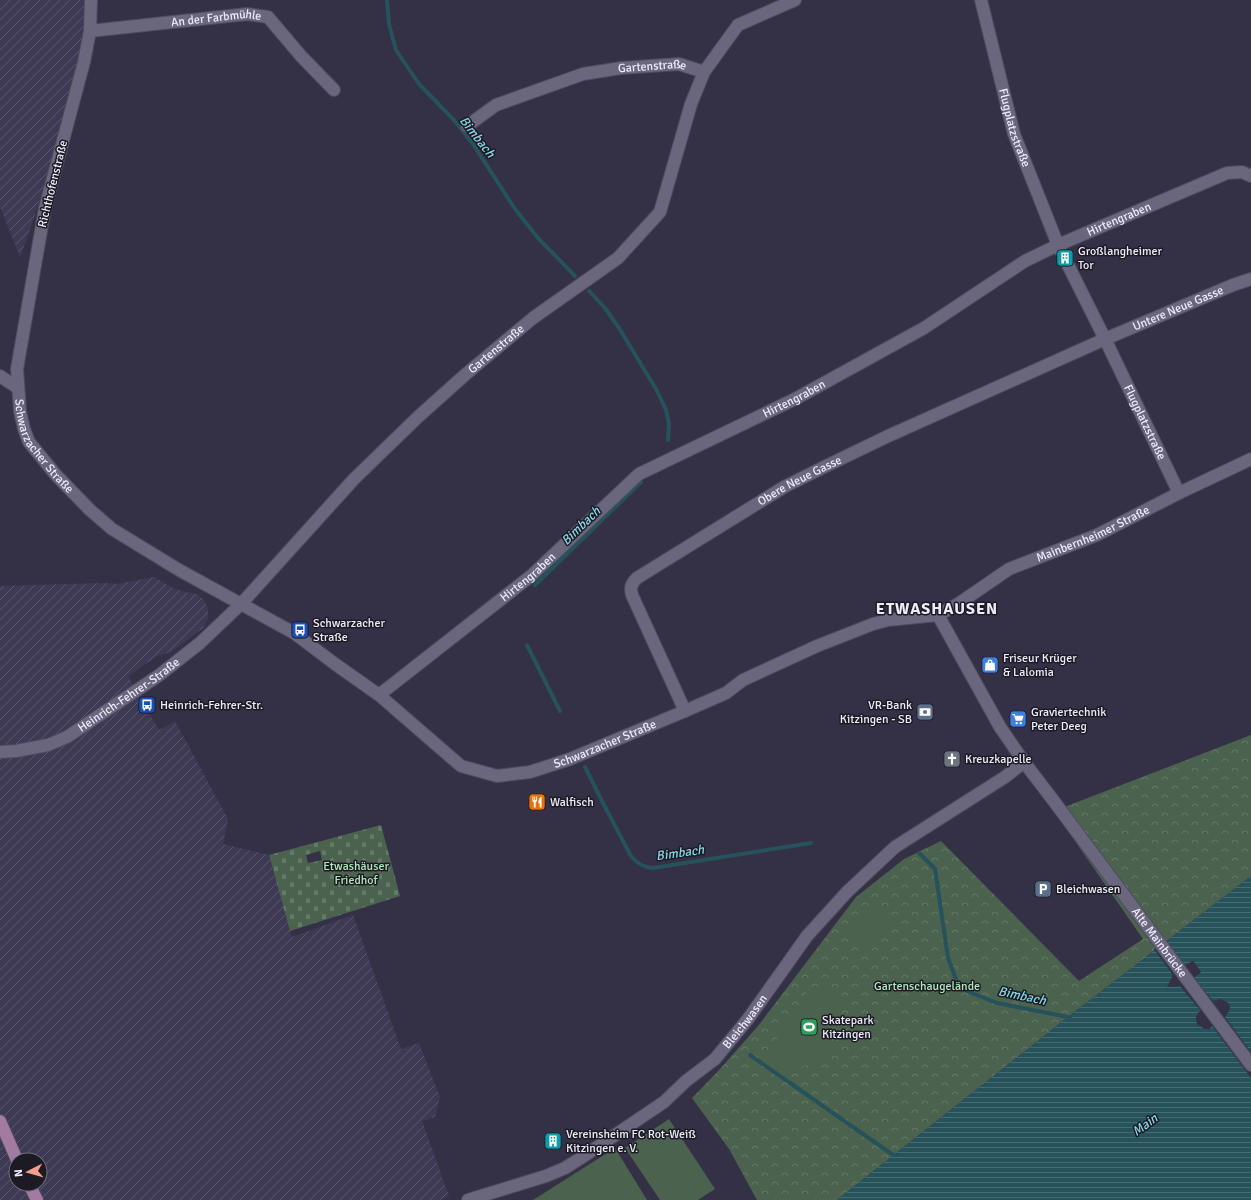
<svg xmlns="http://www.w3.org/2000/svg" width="1251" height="1200" viewBox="0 0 1251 1200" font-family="Signika,sans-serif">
<defs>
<pattern id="industrial-furrows" width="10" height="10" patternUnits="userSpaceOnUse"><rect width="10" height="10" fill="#3e3a55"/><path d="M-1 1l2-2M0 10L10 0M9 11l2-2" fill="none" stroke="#5a576e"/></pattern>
<pattern id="forest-crowns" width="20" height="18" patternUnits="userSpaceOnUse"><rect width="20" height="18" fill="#4a624e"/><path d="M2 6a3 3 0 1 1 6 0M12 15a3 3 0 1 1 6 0" fill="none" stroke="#647968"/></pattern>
<pattern id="cemetery-stones" width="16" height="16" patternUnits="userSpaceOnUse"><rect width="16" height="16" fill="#4a624e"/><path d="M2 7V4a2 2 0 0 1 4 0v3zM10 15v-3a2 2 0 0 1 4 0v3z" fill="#647968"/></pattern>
<pattern id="water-rules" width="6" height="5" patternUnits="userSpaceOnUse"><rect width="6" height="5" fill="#25525b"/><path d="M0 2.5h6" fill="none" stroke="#456b73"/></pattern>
</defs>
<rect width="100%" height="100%" fill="#343147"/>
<g fill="url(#industrial-furrows)" fill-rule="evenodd">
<polygon points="0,0 89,0 90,31 70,103 32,224 20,257 0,207"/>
<path d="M 154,577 L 173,588 L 184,592 L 197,594 L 204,600 L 208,609 L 208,618 L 203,628 L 171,652 L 157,656 L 128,676 L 159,730 L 175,721 L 228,819 L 223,844 L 269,855 L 290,931 L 292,937 L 353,915 L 401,1049 L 419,1043 L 440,1097 L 435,1117 L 422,1121 L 449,1196 L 440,1200 L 0,1200 L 0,586 L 105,583 L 117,584 ZM 16,1160 L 40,1160 L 40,1184 L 16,1184 Z"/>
</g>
<polygon fill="url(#forest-crowns)" points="1251,735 1251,876 1068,1017 837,1200 757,1200 729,1149 692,1098 720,1069 758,1026 856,897 904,859 941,841 1079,981 1143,939 1054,811"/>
<path fill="url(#cemetery-stones)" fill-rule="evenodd" d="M 381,825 L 400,896 L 290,931 L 269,855 ZM 320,851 L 322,860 L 308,863 L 306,855 Z"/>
<g fill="#4a624e">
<polygon points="871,903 892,920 865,953 844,936"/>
<path d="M 828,986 L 835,989 L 838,992 C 839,1001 840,1009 835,1017 L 830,1049 C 819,1057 810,1065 796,1068 L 791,1074 L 770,1064 L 766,1061 L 780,1033 L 799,1007 L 807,992 L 813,988 Z"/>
<polygon points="669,1119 715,1189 698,1200 660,1200 625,1148"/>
<polygon points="615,1148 647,1200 533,1200"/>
</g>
<path fill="url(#water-rules)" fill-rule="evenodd" d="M 1251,876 L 1251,1200 L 837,1200 L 1068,1017 ZM 1193,961 L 1201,972 L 1180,986 L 1168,987 L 1173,975 ZM 1221,999 L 1228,1003 L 1229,1011 L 1208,1029 L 1198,1025 L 1198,1013 Z"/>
<path fill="#343147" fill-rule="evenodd" d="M 1165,940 L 1185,965 L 1193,961 L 1201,972 L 1194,978 L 1213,1001 L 1221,999 L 1228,1003 L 1230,1007 L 1229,1011 L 1225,1017 L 1251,1052 L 1251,1078 L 1212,1026 L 1209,1029 L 1205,1029 L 1198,1025 L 1196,1021 L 1196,1017 L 1198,1013 L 1201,1011 L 1180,986 L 1167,987 L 1173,975 L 1154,949 ZM 1193,964 L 1198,971 L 1180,984 L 1171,984 L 1174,976 L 1186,967 ZM 1217,1001 L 1220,1001 L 1226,1004 L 1227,1011 L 1223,1016 L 1208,1027 L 1202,1026 L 1198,1021 L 1199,1015 Z"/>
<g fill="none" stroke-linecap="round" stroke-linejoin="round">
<g stroke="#25525b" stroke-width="4">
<polyline points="387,0 389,24 396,50 419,84 454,120 473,144 515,209 538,238 575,276"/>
<polyline points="589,291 605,308 619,328 656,389 666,410 669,424 668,440"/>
<polyline points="535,585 641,482"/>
<polyline points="527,645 560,711"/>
<path d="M 585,767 L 604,805 L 631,856 C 638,864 643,867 653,868 L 811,843"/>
<polyline points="919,853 935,869 948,958 959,988 997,1003 1068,1017 1072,1020"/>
<polyline points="750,1055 893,1155"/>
</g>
<defs>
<g id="minor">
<path id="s1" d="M 91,0 L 90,31 L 84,62 L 45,208 L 17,369 L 20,411 L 24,429 L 29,442 L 56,475 L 90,510 L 112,529 L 179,570 L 294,633 L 335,664 L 379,695 L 461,766 L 497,776 L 530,772 L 570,759 L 685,711 L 726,693 L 743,680 L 817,646 L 873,624 L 888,620 L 938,615 L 958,604 L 1009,569 L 1097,535 L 1179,493 L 1251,459"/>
<path id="s2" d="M 981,0 L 1014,134 L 1060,250"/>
<path id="s3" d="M 90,31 L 247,14 L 268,17 L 301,56 L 334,90"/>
<path id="s4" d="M 467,126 L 496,105 L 583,74 L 621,68 L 679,64 L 704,72"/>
<path id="s5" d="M 1068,265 L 1105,339 L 1179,493"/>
<polyline points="0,376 18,388"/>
<path id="s6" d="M 938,615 L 1000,727 L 1024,762 L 1053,800 L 1251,1065"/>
<path id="s7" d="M 379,695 L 532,575 L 639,474 L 795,399 L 924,328 L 1025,261 L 1058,245 L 1227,173 L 1242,172 L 1251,176"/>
<path id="s8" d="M 685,711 L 632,595 C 630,588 631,584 637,578 L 784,487 L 826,466 L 886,437 L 1105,339 L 1233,285 L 1251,279"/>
<path id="s9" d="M 0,752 L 16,751 L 48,745 L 67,737 L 158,676 L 200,643 L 241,604 L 354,479 L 419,416 L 466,374 L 533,318 L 618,258 L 660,212 L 691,104 L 704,72 L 738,25 L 795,0"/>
<path id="s10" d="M 468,1200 L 546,1176 L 565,1168 L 584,1156 L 664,1102 L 686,1081 L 715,1059 L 748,1019 L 807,936 L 847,892 L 895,847 L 1005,777 L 1024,762"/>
</g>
<g id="major">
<polyline points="0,1121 17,1160"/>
<polyline points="29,1184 37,1200"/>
</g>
</defs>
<use href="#minor" stroke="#4e4c5d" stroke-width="14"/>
<use href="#major" stroke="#4e4c5d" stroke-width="14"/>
<use href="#minor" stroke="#69667e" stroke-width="12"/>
<use href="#major" stroke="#a27aa2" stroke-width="12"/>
</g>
<defs>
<symbol id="building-square" viewBox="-11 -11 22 22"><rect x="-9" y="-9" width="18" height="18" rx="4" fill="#0f9aa8" stroke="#1c1b24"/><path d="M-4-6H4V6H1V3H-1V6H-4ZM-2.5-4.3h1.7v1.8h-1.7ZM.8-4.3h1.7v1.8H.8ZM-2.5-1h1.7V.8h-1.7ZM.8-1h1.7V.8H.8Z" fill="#fff"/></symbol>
<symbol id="bus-square" viewBox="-11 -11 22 22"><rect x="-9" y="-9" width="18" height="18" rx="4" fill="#1a4fb4" stroke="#1c1b24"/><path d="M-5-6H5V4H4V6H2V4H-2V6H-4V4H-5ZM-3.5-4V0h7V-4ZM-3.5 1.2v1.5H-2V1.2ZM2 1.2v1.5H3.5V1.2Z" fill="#fff"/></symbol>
<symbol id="shop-square" viewBox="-11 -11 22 22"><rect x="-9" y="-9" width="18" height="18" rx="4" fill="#3f7fe0" stroke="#1c1b24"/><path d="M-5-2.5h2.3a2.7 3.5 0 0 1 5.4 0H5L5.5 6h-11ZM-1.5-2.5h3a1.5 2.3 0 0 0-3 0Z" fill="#fff"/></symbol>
<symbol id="bank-square" viewBox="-11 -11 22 22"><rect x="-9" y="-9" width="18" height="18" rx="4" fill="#5c6f8a" stroke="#1c1b24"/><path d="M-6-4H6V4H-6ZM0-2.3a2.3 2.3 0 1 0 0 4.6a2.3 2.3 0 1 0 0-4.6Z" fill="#fff"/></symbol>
<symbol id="supermarket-square" viewBox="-11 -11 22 22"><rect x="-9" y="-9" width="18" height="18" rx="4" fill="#3f7fe0" stroke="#1c1b24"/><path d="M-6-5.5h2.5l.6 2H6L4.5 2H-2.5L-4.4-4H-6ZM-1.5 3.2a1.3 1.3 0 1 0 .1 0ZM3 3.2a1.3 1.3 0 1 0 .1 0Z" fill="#fff"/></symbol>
<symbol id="church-square" viewBox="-11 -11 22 22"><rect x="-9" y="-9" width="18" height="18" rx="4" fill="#6b7280" stroke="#1c1b24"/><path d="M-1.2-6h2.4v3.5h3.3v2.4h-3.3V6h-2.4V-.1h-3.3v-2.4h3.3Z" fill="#fff"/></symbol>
<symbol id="restaurant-square" viewBox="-11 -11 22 22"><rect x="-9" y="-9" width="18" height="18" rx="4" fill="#e8710a" stroke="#1c1b24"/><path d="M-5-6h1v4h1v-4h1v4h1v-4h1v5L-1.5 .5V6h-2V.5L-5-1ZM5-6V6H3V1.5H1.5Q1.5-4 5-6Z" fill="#fff"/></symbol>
<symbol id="parking-square" viewBox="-11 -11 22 22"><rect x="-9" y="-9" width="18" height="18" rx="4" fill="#5c6f8a" stroke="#1c1b24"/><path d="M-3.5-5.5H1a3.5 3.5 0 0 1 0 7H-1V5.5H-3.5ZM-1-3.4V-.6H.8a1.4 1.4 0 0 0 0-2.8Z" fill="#fff"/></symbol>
<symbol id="stadium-square" viewBox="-11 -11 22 22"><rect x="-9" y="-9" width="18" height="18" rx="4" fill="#2e9e5b" stroke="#1c1b24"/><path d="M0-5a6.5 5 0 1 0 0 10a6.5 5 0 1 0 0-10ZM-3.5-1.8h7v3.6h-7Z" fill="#fff"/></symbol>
</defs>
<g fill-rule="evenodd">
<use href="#building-square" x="1055" y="248" width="20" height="20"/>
<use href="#bus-square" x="290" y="620" width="20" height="20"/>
<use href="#shop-square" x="980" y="655" width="20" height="20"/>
<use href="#bus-square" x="137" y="695" width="20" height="20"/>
<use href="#bank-square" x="915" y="702" width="20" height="20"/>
<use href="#supermarket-square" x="1008" y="709" width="20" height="20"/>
<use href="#church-square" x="942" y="749" width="20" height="20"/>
<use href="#restaurant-square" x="527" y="792" width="20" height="20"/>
<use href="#parking-square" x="1033" y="879" width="20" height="20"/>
<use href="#stadium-square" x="799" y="1017" width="20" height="20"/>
<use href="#building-square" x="543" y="1131" width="20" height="20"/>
</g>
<g text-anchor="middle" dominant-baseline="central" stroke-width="3" stroke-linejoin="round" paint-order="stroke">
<g font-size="12" fill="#edecfa" stroke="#1c1b24">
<text stroke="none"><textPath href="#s3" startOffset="127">An der Farbmühle</textPath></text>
<text stroke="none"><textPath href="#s4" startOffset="198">Gartenstraße</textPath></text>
<text stroke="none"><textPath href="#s2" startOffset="132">Flugplatzstraße</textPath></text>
<text transform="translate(53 184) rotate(-76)">Richthofenstraße</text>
<text stroke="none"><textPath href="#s7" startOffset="886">Hirtengraben</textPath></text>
<text stroke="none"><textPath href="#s8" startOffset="752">Untere Neue Gasse</textPath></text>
<text stroke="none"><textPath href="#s9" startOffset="650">Gartenstraße</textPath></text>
<text stroke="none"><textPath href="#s7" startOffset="514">Hirtengraben</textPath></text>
<text stroke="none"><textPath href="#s5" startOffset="175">Flugplatzstraße</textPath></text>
<text stroke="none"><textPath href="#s1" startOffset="462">Schwarzacher Straße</textPath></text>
<text stroke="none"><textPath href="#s8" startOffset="336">Obere Neue Gasse</textPath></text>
<text stroke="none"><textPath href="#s1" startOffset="1682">Mainbernheimer Straße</textPath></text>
<text stroke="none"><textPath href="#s7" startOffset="190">Hirtengraben</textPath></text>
<text stroke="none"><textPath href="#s9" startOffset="144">Heinrich-Fehrer-Straße</textPath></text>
<text stroke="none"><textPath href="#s1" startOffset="1146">Schwarzacher Straße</textPath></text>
<text stroke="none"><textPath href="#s6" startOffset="396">Alte Mainbrücke</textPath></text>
<text stroke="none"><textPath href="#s10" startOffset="336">Bleichwasen</textPath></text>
</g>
<g font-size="12" fill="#edecfa" stroke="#1c1b24" text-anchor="start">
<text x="1078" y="251">Großlangheimer<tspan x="1078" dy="14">Tor</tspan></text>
<text x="313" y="623">Schwarzacher<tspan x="313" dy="14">Straße</tspan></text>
<text x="1003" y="658">Friseur Krüger<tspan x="1003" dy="14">&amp; Lalomia</tspan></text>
<text x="160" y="705">Heinrich-Fehrer-Str.</text>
<text x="912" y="705" text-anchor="end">VR-Bank<tspan x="912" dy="14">Kitzingen - SB</tspan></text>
<text x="1031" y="712">Graviertechnik<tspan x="1031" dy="14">Peter Deeg</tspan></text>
<text x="965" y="759">Kreuzkapelle</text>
<text x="550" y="802">Walfisch</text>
<text x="1056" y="889">Bleichwasen</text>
<text x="822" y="1020">Skatepark<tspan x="822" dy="14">Kitzingen</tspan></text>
<text x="566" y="1134">Vereinsheim FC Rot-Weiß<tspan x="566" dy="14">Kitzingen e. V.</tspan></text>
</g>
<g font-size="12" fill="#b2e7bb" stroke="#1c1b24">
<text x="356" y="866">Etwashäuser<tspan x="356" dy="14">Friedhof</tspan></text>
<text x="927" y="986">Gartenschaugelände</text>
</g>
<g font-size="13" font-style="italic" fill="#89d8e9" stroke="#1c1b24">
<text transform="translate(477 137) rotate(52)">Bimbach</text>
<text transform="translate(581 526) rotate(-44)">Bimbach</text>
<text transform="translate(680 853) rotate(-8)">Bimbach</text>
<text transform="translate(1022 996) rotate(12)">Bimbach</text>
<text transform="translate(1145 1125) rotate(-36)">Main</text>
</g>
<g font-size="16" font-weight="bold" letter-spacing="1" fill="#edecfa" stroke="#1c1b24">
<text x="937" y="609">ETWASHAUSEN</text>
</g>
</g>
<g transform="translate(28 1172) rotate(264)"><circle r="19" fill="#1c1b24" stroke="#706f7a"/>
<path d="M0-3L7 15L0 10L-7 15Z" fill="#f49d8c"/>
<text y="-6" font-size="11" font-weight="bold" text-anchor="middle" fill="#edecfa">N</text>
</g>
</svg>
